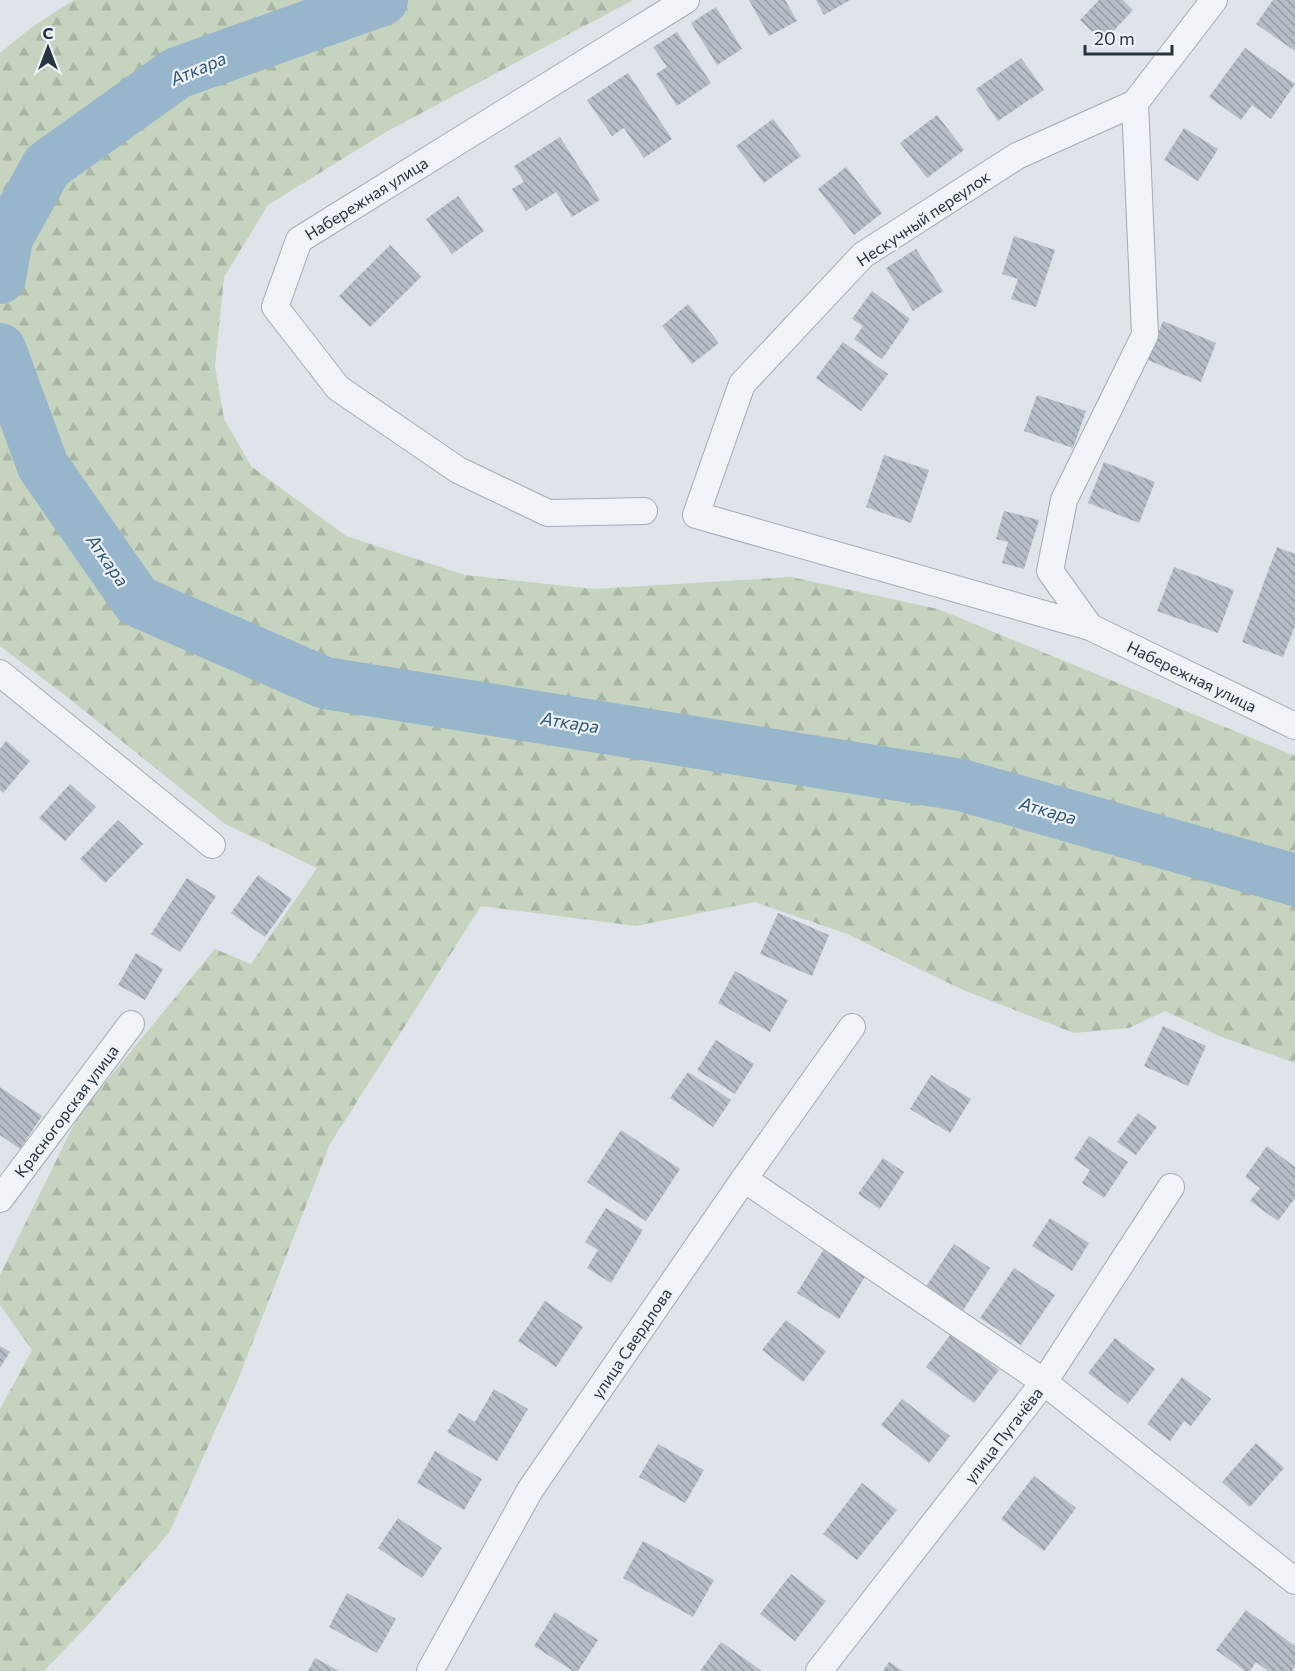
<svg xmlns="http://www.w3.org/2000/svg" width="1295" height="1671" viewBox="0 0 1295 1671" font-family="Commissioner,sans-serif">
<defs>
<pattern id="forest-firs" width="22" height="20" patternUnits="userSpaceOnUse" patternTransform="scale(1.5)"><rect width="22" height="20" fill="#c6d3bf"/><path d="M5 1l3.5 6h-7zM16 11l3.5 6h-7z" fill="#aab6a5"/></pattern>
<pattern id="building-back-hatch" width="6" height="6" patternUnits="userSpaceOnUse" patternTransform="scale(1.5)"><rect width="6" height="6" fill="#b5bdc6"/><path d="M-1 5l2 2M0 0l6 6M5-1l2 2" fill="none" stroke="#939aa2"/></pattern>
</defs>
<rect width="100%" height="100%" fill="#dee4e9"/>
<polygon fill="url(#forest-firs)" points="74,0 633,0 386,132 268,205 224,277 215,366 224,419 251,466 346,536 465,575 593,589 791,577 938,609 1295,756 1295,1063 1219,1036 1165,1011 1129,1028 1074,1033 963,990 847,934 755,902 636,926 481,906 330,1144 237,1382 169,1533 91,1622 44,1671 0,1671 0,1409 32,1350 0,1305 0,1275 78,1116 215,949 251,964 317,868 225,824 71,700 0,646 0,53 32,27"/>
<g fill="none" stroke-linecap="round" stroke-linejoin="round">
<g stroke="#97b6cc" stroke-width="52">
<polyline points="0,278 7,238 47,166 177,73 382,0"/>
<polyline points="0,349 43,466 137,601 325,683 961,785 1295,880"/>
</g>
</g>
<g fill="url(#building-back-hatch)">
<polygon points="749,0 785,0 797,21 769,36"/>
<polygon points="816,0 850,0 824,15"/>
<polygon points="1099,0 1123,0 1133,10 1103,42 1080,20"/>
<polygon points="1273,0 1295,0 1295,51 1256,24"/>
<polygon points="716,7 742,49 717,65 691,23"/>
<polygon points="677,32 711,83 677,106 656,74 667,67 653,47"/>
<polygon points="1245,48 1295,84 1271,119 1252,105 1241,120 1209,97"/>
<polygon points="1021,58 1044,90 998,121 976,89"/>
<polygon points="628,73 672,139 644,158 624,128 612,136 587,100"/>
<polygon points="937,115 964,150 927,178 900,143"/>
<polygon points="773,119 801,156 764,183 736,146"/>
<polygon points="1184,128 1218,149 1198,181 1164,160"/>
<polygon points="560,137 600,200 572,217 556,192 526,211 512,189 524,182 514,166"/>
<polygon points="846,167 882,213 854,235 818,189"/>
<polygon points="458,196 484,231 452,254 426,219"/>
<polygon points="1014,236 1055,250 1036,307 1011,299 1018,279 1002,274"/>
<polygon points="390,245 421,277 370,327 339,296"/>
<polygon points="916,249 943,291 913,311 886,268"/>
<polygon points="872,291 910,319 882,359 854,339 863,326 852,319"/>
<polygon points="688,304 719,343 692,364 662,326"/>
<polygon points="1163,321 1216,343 1201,382 1148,360"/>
<polygon points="843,342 888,374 861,411 816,378"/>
<polygon points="1037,395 1086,411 1073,448 1024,431"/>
<polygon points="884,455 929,470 911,523 866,507"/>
<polygon points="1104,462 1155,482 1139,523 1088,503"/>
<polygon points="1004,511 1039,520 1024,569 1002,563 1008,542 996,539"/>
<polygon points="1277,547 1295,554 1295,626 1283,657 1242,642"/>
<polygon points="1174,567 1234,590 1218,633 1157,611"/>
<polygon points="6,741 30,761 3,793 0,790 0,749"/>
<polygon points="70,784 96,807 65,841 39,818"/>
<polygon points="118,820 143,844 105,883 80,859"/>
<polygon points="258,875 292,899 265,937 231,913"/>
<polygon points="187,878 216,896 180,952 151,934"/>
<polygon points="778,913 829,935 812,976 760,954"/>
<polygon points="136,953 163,969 145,1000 118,985"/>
<polygon points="735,971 788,1000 770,1032 718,1003"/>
<polygon points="1163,1026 1206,1046 1188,1086 1144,1066"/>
<polygon points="716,1040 754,1064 735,1094 697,1070"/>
<polygon points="688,1072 731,1100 713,1127 670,1098"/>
<polygon points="931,1075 971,1099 950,1133 910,1109"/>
<polygon points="0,1087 42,1116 20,1149 0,1135"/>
<polygon points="1138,1113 1157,1127 1136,1155 1117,1142"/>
<polygon points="621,1130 680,1169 646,1221 587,1182"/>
<polygon points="1089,1136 1128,1162 1104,1198 1082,1183 1090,1170 1074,1159"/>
<polygon points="1267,1146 1295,1167 1295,1198 1278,1221 1250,1201 1260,1188 1245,1177"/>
<polygon points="883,1158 904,1172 880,1209 858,1194"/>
<polygon points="606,1208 643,1230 611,1283 587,1268 598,1250 585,1242"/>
<polygon points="1050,1218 1089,1243 1072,1271 1032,1246"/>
<polygon points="954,1244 990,1268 962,1312 925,1288"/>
<polygon points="824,1249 866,1275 839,1319 797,1293"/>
<polygon points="1014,1268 1055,1295 1021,1345 980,1318"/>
<polygon points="545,1301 583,1327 556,1367 518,1341"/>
<polygon points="786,1320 826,1351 803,1382 762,1350"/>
<polygon points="951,1334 999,1370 974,1403 926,1367"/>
<polygon points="1115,1338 1155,1369 1128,1404 1088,1373"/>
<polygon points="0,1346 10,1352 0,1368"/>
<polygon points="1182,1377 1211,1399 1191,1426 1184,1421 1170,1441 1147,1424"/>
<polygon points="494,1389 528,1409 497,1461 447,1432 459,1413 475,1422"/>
<polygon points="902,1399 950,1436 929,1463 881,1425"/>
<polygon points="1256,1443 1284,1468 1250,1507 1222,1482"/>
<polygon points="658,1444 704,1470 685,1503 639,1477"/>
<polygon points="435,1451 482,1479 464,1510 417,1483"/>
<polygon points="1034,1476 1076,1508 1044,1551 1001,1519"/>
<polygon points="862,1483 897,1510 857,1560 823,1534"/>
<polygon points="398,1518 442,1548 422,1578 378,1548"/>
<polygon points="643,1541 714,1580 693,1617 623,1578"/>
<polygon points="791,1574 826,1601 795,1641 760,1614"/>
<polygon points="347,1593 396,1619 377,1653 329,1627"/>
<polygon points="1246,1610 1295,1646 1295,1667 1292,1671 1268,1671 1256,1662 1250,1671 1245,1671 1216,1650"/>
<polygon points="555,1612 598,1640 578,1671 573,1671 534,1646"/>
<polygon points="721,1642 762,1671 700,1671"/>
<polygon points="315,1658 339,1671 308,1671"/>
<polygon points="889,1662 903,1671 883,1671"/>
</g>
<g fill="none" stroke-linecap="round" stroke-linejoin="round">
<defs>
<g id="minor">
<polyline points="1214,0 1135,103 1017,156 863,255 742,384 696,515 1090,627 1295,726"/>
<polyline points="644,511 548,513 458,470 338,388 275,307 299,240 686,0"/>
<polyline points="1090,627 1050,571 1064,500 1145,335 1135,103"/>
<polyline points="0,673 212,845"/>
<polyline points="744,1179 1044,1382 1295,1581"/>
<polyline points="0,1199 131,1024"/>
<polyline points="430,1671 530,1490 744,1179 852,1027"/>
<polyline points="819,1671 1044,1382 1171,1187"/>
</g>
</defs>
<use href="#minor" stroke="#a3abb3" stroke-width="28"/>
<use href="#minor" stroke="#f1f4f7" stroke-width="26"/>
</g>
<g text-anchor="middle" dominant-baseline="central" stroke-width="4.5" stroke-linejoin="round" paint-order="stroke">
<g font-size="16" fill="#263341" stroke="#eef2f6">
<text transform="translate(366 198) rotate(-32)">Набережная улица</text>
<text transform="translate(923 218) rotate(-34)">Нескучный переулок</text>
<text transform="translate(1192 676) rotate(26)">Набережная улица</text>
<text transform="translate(66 1111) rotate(-53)">Красногорская улица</text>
<text transform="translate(631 1343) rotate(-56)">улица Свердлова</text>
<text transform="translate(1003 1435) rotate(-52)">улица Пугачёва</text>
</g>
<g font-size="18" font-style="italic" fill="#2e5777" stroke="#eef2f6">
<text transform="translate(198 68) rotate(-23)">Аткара</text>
<text transform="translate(108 560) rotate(55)">Аткара</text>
<text transform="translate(570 722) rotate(9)">Аткара</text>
<text transform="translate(1048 810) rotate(16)">Аткара</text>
</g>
</g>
<g transform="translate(48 48)" stroke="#eef2f6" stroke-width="4.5" paint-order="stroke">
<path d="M0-4.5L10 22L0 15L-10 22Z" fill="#263341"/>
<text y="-9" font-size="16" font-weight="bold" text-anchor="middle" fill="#263341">С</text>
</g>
<path d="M1085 45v9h87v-9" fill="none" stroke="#263341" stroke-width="3"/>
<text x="1094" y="45" font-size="18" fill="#263341" stroke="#eef2f6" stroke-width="4.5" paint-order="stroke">20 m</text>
</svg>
